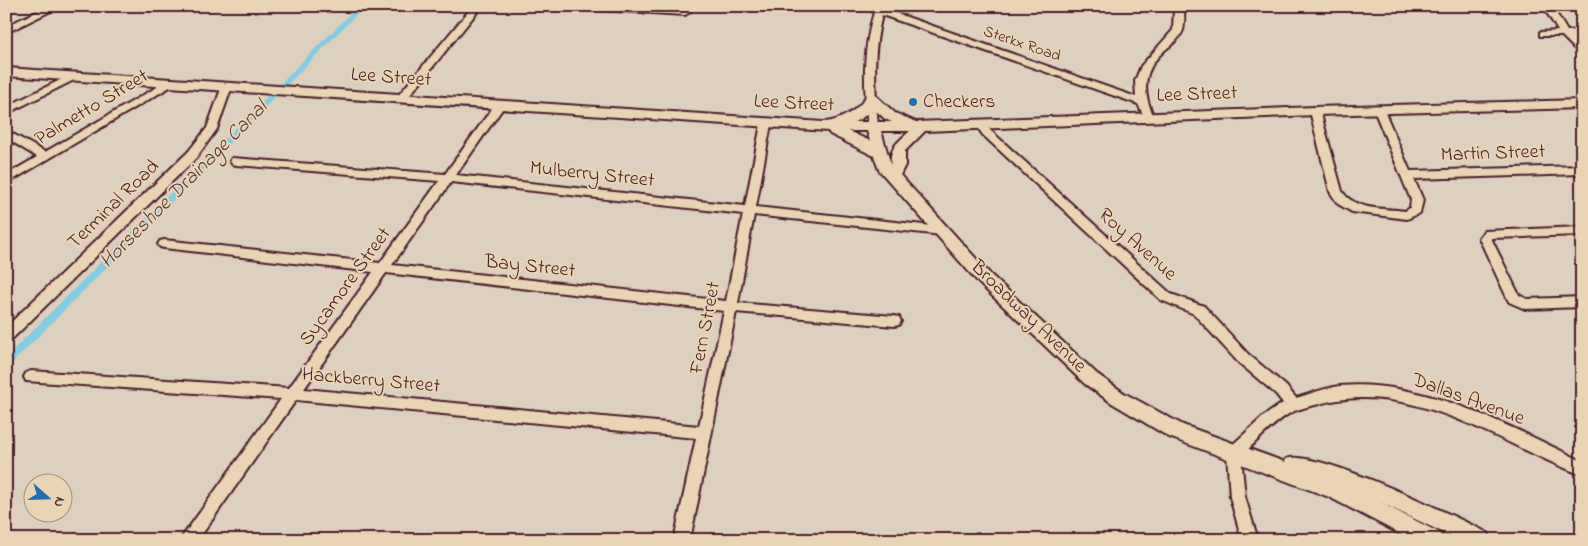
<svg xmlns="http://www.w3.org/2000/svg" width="1588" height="546" viewBox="0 0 1588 546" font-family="'Indie Flower',sans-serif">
<rect width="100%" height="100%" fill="#ded0bf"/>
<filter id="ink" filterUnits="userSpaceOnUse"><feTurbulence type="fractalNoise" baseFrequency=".02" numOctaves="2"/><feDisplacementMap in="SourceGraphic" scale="10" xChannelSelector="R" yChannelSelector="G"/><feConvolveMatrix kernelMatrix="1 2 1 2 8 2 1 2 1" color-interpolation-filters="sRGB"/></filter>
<g filter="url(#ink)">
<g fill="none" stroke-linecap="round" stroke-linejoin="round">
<polygon fill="#80cce0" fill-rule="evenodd" points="358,6 365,6 9,366 6,367 6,357"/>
<defs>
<g id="minor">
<polygon points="49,6 61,6 6,33 6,26"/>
<polygon points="473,6 482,6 405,101 397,101 396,99 397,97"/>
<polygon points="580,6 635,6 685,9 690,12 685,15 584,9"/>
<path d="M 861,6 L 885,6 L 884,9 L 1136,97 L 1135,81 L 1141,66 L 1173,30 L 1174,6 L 1184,6 C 1184,14 1185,23 1183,30 C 1180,39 1171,45 1165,50 C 1142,70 1142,92 1154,117 L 1149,120 L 1145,119 L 1138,104 L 882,15 C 872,53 875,88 878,127 L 873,130 L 868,127 C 864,85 862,53 874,12 Z"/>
<polygon points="1543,6 1552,6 1567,31 1582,30 1582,36 1573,36 1582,45 1582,54 1579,53 1562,36 1540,36 1540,32 1558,31"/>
<polygon points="72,74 76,75 76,79 6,114 6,107"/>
<polygon points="171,79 175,80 175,84 6,184 6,175 37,157 6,138 6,130 45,152"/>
<polygon points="227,83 232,86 217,129 196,158 11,340 6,341 6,327 188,152 207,128 222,86"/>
<path d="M 500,102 L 505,105 L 456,175 L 745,206 L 761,124 L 766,121 L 771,124 L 756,207 L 942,227 L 948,231 L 942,235 L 754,215 L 738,303 L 894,316 L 899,317 L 901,321 L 899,325 L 894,326 L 736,312 L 690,540 L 674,540 L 696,438 L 296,400 L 198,540 L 180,540 L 281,399 L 26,381 L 24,377 L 26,373 L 31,371 L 289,388 L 373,272 L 164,248 L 160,247 L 158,244 L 160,241 L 164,240 L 380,263 L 439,181 L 236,165 L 232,164 L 230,161 L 232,158 L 445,174 L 496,103 ZM 451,182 L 743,214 L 726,301 L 392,265 ZM 386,273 L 724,311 L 699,426 L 304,389 Z"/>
<path d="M 1379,107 L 1384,110 L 1410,171 L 1582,166 L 1582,174 L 1414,179 L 1423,200 L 1420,213 L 1407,219 L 1352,212 L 1338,204 L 1330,192 L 1310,111 L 1315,108 L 1320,111 L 1342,191 C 1355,211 1384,208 1405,211 L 1410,208 L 1411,200 L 1374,110 Z"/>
<path d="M 981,122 L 985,123 L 991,131 L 1171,294 L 1204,306 L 1248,354 L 1286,386 L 1296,398 C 1310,394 1325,388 1340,386 C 1421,378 1511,427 1582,461 L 1582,475 C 1497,443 1411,376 1315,405 C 1307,407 1298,409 1290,413 C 1272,424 1257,441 1241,456 L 1245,497 L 1258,540 L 1242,540 L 1230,497 L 1227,453 L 1229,448 L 1264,416 L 1283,403 L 1276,394 L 1238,362 L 1194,314 L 1161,300 L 983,135 L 976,125 Z"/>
<polygon points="1582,227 1582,235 1491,238 1519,295 1527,299 1582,297 1582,307 1525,309 1509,302 1479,238 1484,231"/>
</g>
<path id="major" d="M 6,68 L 823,122 C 839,122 860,109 866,96 L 876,96 L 895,113 L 916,122 L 1315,107 L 1582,100 L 1582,108 L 1315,115 L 925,131 L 905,151 L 905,165 L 900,175 L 991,275 L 1097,374 L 1124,393 L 1183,425 L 1285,462 L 1286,459 C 1315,448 1456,517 1488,533 L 1491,540 L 1459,540 L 1379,502 L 1440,533 L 1443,540 L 1412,540 L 1329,497 L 1169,437 L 1112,403 L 1085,384 L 979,283 L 879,170 L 874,156 L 830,134 L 828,131 L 6,76 ZM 873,108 L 885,119 L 892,122 L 854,122 L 861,119 ZM 848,131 L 867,131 L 870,141 L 868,140 ZM 881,131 L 910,131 C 898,142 889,147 891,165 Z"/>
</defs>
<use href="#minor" stroke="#4a1f2b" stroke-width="4"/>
<use href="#major" stroke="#4a1f2b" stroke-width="4"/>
<use href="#minor" fill="#e9d5b3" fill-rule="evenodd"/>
<use href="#major" fill="#e9d5b3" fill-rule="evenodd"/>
</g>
</g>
<circle fill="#1f6fb2" stroke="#e9d5b3" stroke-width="2" cx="913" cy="102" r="5"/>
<g text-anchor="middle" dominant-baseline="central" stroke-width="4" stroke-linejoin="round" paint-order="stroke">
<g font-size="16" fill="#4a1f2b" stroke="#e9d5b3">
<text transform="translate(1022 44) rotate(19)">Sterkx Road</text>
</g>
<g font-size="20" fill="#4a1f2b" stroke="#e9d5b3">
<text transform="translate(391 78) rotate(4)">Lee Street</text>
<text transform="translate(1197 95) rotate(-2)">Lee Street</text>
<text transform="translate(794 104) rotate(3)">Lee Street</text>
<text transform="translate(92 108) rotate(-31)">Palmetto Street</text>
<text transform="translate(1493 154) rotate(-2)">Martin Street</text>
<text transform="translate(592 175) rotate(6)">Mulberry Street</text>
<text transform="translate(114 205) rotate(-44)">Terminal Road</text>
<text transform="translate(1137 245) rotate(42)">Roy Avenue</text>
<text transform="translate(530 267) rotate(6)">Bay Street</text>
<text transform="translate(346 287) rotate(-54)">Sycamore Street</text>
<text transform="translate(1028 317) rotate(44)">Broadway Avenue</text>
<text transform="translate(706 328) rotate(-79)">Fern Street</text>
<text transform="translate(371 381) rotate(5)">Hackberry Street</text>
<text transform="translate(1468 400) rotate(20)">Dallas Avenue</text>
</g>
<g font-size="20" fill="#4a1f2b" stroke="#e9d5b3" text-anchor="start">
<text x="923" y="102">Checkers</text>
</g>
<g font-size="21" font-style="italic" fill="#523946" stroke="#e9d5b3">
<text transform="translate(184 185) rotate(-45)">Horseshoe Drainage Canal</text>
</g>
</g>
<rect width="1588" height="546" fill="none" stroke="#e9d5b3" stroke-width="25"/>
<rect x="12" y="12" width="1563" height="521" fill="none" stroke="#4a1f2b" stroke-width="2" filter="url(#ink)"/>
<g transform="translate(48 498) rotate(110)"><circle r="24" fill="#e9d5b3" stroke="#a98c7d"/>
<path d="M0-4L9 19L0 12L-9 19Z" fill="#1f6fb2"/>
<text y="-8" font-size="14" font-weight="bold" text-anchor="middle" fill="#4a1f2b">N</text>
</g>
</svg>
